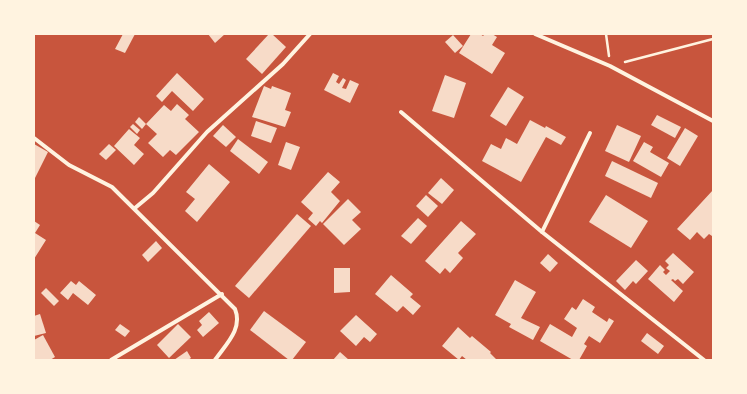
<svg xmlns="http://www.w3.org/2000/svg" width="747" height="394" viewBox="0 0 747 394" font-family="'Nunito Sans',sans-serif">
<rect width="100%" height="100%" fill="#c8553d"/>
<g fill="#f7dbc8">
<polygon points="123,34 135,34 125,53 115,49"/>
<polygon points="208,34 225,34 215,43"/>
<polygon points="269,34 272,34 286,47 262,74 246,59"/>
<polygon points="471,34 480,34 483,36 485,34 492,34 497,37 492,45 505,53 492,74 459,53"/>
<polygon points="453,35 463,46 455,53 445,42"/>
<polygon points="177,73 204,99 193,111 172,91 162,102 156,96"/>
<polygon points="333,73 339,76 336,82 339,84 343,78 346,80 342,88 346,89 350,80 359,84 350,103 324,90"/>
<polygon points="445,75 466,83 454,118 432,111"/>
<polygon points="264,86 271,89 272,86 291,93 285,110 291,112 285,127 252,117"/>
<polygon points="508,87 524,97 506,126 490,116"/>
<polygon points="177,104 189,115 185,119 199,132 176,155 170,150 163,157 148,143 157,134 146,124 164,105 171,111"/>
<polygon points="657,115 681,127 675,138 651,125"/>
<polygon points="139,117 146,124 142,129 135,122"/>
<polygon points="530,120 545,128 546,126 566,137 561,145 546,137 521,182 482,161 491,144 501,149 506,138 517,144"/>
<polygon points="256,121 277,128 271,143 251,136"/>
<polygon points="133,124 140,130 137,134 130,127"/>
<polygon points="223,125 236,137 226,147 213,136"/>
<polygon points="617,125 641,136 629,162 605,151"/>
<polygon points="685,128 698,136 680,166 667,158"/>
<polygon points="129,129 140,138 134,145 144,154 134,165 114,146"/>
<polygon points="238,139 268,162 259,174 230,151"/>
<polygon points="286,142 300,147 291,170 278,165"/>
<polygon points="644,142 653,147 650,152 669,163 661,177 633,161"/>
<polygon points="34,144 48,152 34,180"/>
<polygon points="109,144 116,150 106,160 99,154"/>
<polygon points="612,161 658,183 651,198 605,176"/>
<polygon points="209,164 230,182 197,222 185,211 195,199 186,192"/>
<polygon points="328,172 340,182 331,192 340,201 322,223 320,221 316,226 308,219 313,213 301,202"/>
<polygon points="441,178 454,190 442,204 428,193"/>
<polygon points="713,190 713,235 712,236 709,234 704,239 697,232 690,240 677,229"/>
<polygon points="426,195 438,206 428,217 416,206"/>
<polygon points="606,195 648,221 631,248 589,222"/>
<polygon points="348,199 361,212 352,220 361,229 344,245 323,224"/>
<polygon points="297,214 311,226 249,298 235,286"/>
<polygon points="418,218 427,226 411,244 401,236"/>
<polygon points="34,221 40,225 35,233 46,240 34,259"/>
<polygon points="461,221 476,234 458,253 463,258 450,273 445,268 440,274 425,261"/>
<polygon points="156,241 162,248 148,262 142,255"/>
<polygon points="673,253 694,272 683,284 678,279 675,281 673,279 671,280 683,291 674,302 648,279 660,265 665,270 663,272 666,275 670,271 666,268 669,265 665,261"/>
<polygon points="548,254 558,263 550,272 540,263"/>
<polygon points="636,260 648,271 636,284 633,281 625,290 616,281"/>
<polygon points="334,268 350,268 350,292 334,293"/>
<polygon points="391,275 413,294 410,297 421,306 413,315 403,306 397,312 375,294"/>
<polygon points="515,280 536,292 521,318 540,327 533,340 509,327 511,324 495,315"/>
<polygon points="71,281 76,285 79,281 96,295 88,305 73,293 68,300 60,293"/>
<polygon points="46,288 59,301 54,306 41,293"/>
<polygon points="583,299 595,307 592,312 607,322 609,318 614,321 600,343 589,336 584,344 587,346 579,360 573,360 540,341 550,324 572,337 577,328 564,319 572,307 576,310"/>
<polygon points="264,311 306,342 292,360 289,360 250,330"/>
<polygon points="209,312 219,323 203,337 197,330 202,325 199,321"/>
<polygon points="40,314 46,333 34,336 34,316"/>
<polygon points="356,315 377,334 370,342 364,337 356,346 340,331"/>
<polygon points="120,324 130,331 125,337 115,330"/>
<polygon points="178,324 191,337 169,358 157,345"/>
<polygon points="458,327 470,338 472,336 491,352 490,353 497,360 467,360 462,356 459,360 442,346"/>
<polygon points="647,333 664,346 658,354 641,341"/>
<polygon points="43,335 55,357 50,360 34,360 34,340"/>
<polygon points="187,351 191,358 188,360 174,360"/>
<polygon points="340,352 349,360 333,360"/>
</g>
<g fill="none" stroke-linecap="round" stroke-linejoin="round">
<g stroke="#fff3e0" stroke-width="2.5">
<polyline points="606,34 609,56"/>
<polyline points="625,62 713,39"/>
</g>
<g stroke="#fff3e0" stroke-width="4">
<polyline points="535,34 610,66 713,121"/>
<polyline points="401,112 542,232 704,360"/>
<path d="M 34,138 L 69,165 L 112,187 L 235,309 C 243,329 226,344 215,360"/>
<polyline points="135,208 153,193 207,132 283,64 310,34"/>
<polyline points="542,232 590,133"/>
<polyline points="111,360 222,294"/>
</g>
</g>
<rect width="747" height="394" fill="none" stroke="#fff3e0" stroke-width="70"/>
</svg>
